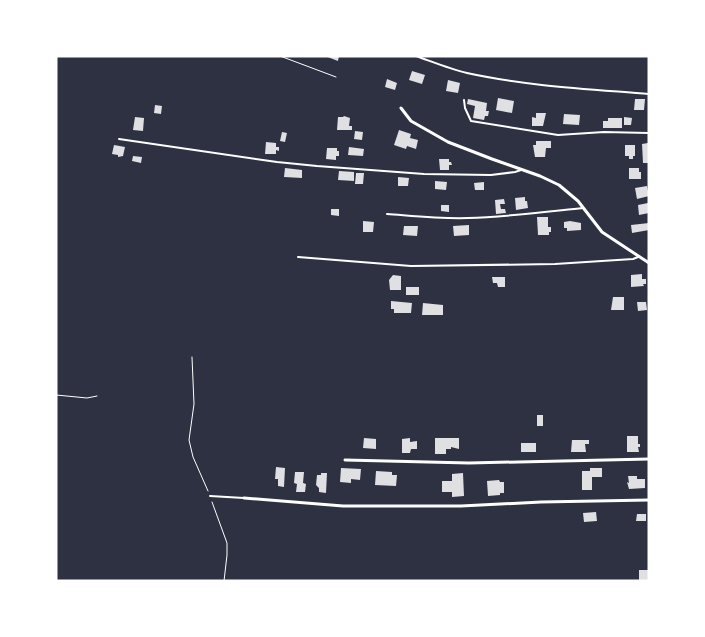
<svg xmlns="http://www.w3.org/2000/svg" width="705" height="637" viewBox="0 0 705 637" font-family="'Open Sans',sans-serif">
<rect width="100%" height="100%" fill="#2d3142"/>
<g fill="#e0e0e3">
<polygon points="325,56 339,56 338,61"/>
<polygon points="412,71 425,75 422,84 409,80"/>
<polygon points="387,79 397,83 395,90 385,87"/>
<polygon points="448,80 460,83 458,93 446,91"/>
<polygon points="498,98 514,101 512,113 496,110"/>
<polygon points="468,99 487,103 486,111 489,111 488,116 485,116 484,120 473,118 475,106 467,104"/>
<polygon points="635,99 645,99 644,110 634,110"/>
<polygon points="155,105 162,106 161,114 154,113"/>
<polygon points="536,113 546,113 543,126 532,126 532,117 536,118"/>
<polygon points="564,114 580,115 579,125 563,124"/>
<polygon points="344,116 350,118 349,126 352,126 352,130 337,130 338,117 343,117"/>
<polygon points="135,117 144,118 143,131 133,130"/>
<polygon points="624,117 632,118 631,125 624,125"/>
<polygon points="608,118 622,118 622,128 603,128 603,121 608,121"/>
<polygon points="399,130 411,134 410,138 418,140 416,149 407,146 406,149 394,145"/>
<polygon points="355,131 363,132 362,140 354,139"/>
<polygon points="282,132 287,133 285,142 280,141"/>
<polygon points="536,141 551,141 551,148 546,148 545,157 535,157 533,145 536,145"/>
<polygon points="266,142 276,143 276,147 279,147 279,151 276,150 276,154 265,154"/>
<polygon points="648,143 649,163 643,163 642,144"/>
<polygon points="114,145 125,147 123,156 118,157 118,155 112,154"/>
<polygon points="625,145 635,145 635,156 633,156 633,159 629,159 629,156 625,156"/>
<polygon points="349,147 364,149 363,156 348,155"/>
<polygon points="327,148 337,148 337,151 339,151 339,156 336,156 336,160 326,159"/>
<polygon points="133,156 142,157 141,163 132,161"/>
<polygon points="439,159 449,159 449,162 451,162 452,165 449,165 449,170 440,170"/>
<polygon points="285,168 302,170 302,178 284,177"/>
<polygon points="629,168 639,168 639,172 641,172 641,179 629,179"/>
<polygon points="339,171 354,172 354,181 338,180"/>
<polygon points="356,173 364,173 363,184 355,184"/>
<polygon points="398,177 409,178 408,186 398,186"/>
<polygon points="435,181 447,182 446,190 435,189"/>
<polygon points="484,182 484,190 475,190 474,183"/>
<polygon points="647,186 649,196 637,199 635,188"/>
<polygon points="525,197 525,201 527,201 528,208 516,210 515,198"/>
<polygon points="504,199 505,204 500,204 501,209 505,209 506,213 496,214 495,200"/>
<polygon points="648,203 649,213 639,215 638,205"/>
<polygon points="441,205 449,205 449,212 441,211"/>
<polygon points="331,209 339,209 339,216 331,215"/>
<polygon points="537,217 548,217 548,227 551,227 551,232 549,232 549,235 538,235"/>
<polygon points="363,221 374,222 373,232 363,232"/>
<polygon points="570,221 581,223 581,230 567,231 567,228 564,228 564,222"/>
<polygon points="649,223 649,230 632,233 631,225"/>
<polygon points="469,225 469,235 454,236 453,226"/>
<polygon points="404,226 418,226 417,236 403,235"/>
<polygon points="642,274 642,279 646,279 646,284 643,284 644,286 631,287 631,275"/>
<polygon points="393,275 401,276 401,290 390,290 389,280"/>
<polygon points="492,277 505,277 505,287 498,287 497,283 493,283"/>
<rect x="406" y="287" width="13" height="8"/>
<polygon points="613,297 624,297 624,310 611,310"/>
<polygon points="391,301 412,303 411,313 394,313 394,309 391,309"/>
<polygon points="637,302 646,302 647,310 638,311"/>
<polygon points="423,303 443,305 443,315 422,315"/>
<rect x="537" y="415" width="6" height="11"/>
<polygon points="627,436 638,436 638,444 640,444 640,447 638,447 639,452 627,452"/>
<polygon points="364,438 376,439 376,449 363,448"/>
<polygon points="410,438 410,442 417,441 417,449 411,449 410,453 402,453 402,439"/>
<polygon points="435,438 459,438 459,449 451,447 451,449 446,449 446,454 435,454"/>
<polygon points="572,440 589,440 589,444 585,444 586,452 571,452"/>
<rect x="521" y="443" width="15" height="9"/>
<polygon points="276,467 285,468 284,487 278,486 278,479 275,479"/>
<polygon points="341,468 361,469 360,480 351,479 351,483 340,482"/>
<polygon points="590,468 602,468 602,477 592,477 592,490 582,490 582,471 590,471"/>
<polygon points="376,471 392,472 392,475 397,475 396,486 375,485"/>
<polygon points="295,472 304,472 303,483 306,484 305,492 296,492 297,484 294,483"/>
<polygon points="321,473 327,473 326,493 319,492 319,488 316,485 317,475 321,475"/>
<polygon points="463,473 464,496 452,497 452,492 442,492 442,481 452,481 452,474"/>
<polygon points="628,476 637,476 637,479 645,479 645,488 629,489 627,482 629,483"/>
<polygon points="499,480 500,482 504,482 504,493 500,493 500,495 488,496 487,481"/>
<polygon points="596,512 597,521 584,522 583,513"/>
<polygon points="637,514 646,514 646,521 636,521"/>
<polygon points="639,570 649,570 648,580 639,580"/>
</g>
<g fill="none" stroke-linecap="round" stroke-linejoin="round">
<g stroke="#fff" stroke-width="1">
<polyline points="280,56 336,77"/>
<polyline points="192,357 194,404 189,440 193,457 208,491"/>
<polyline points="56,395 87,398 97,396"/>
<polyline points="212,502 227,543 227,555 224,581"/>
</g>
<g stroke="#fff" stroke-width="2">
<path d="M 416,56 C 433,62 450,69 467,73 C 526,86 588,89 649,94"/>
<polyline points="464,100 465,108 471,121 558,135 604,132 649,133"/>
<polyline points="119,139 277,162 317,166 424,174 491,175 515,172 521,170"/>
<path d="M 387,214 C 414,216 441,219 468,218 C 506,217 545,212 583,208"/>
<polyline points="298,257 411,266 555,264 633,259 638,257"/>
<polyline points="210,496 244,498"/>
</g>
<g stroke="#fff" stroke-width="3">
<polyline points="401,108 411,121 448,142 492,159 540,176 559,185 578,201 602,232 649,263"/>
<polyline points="345,460 469,463 649,459"/>
<polyline points="244,498 343,506 461,506 541,502 649,500"/>
</g>
</g>
<rect width="705" height="637" fill="none" stroke="#ffffff" stroke-width="115"/>
</svg>
